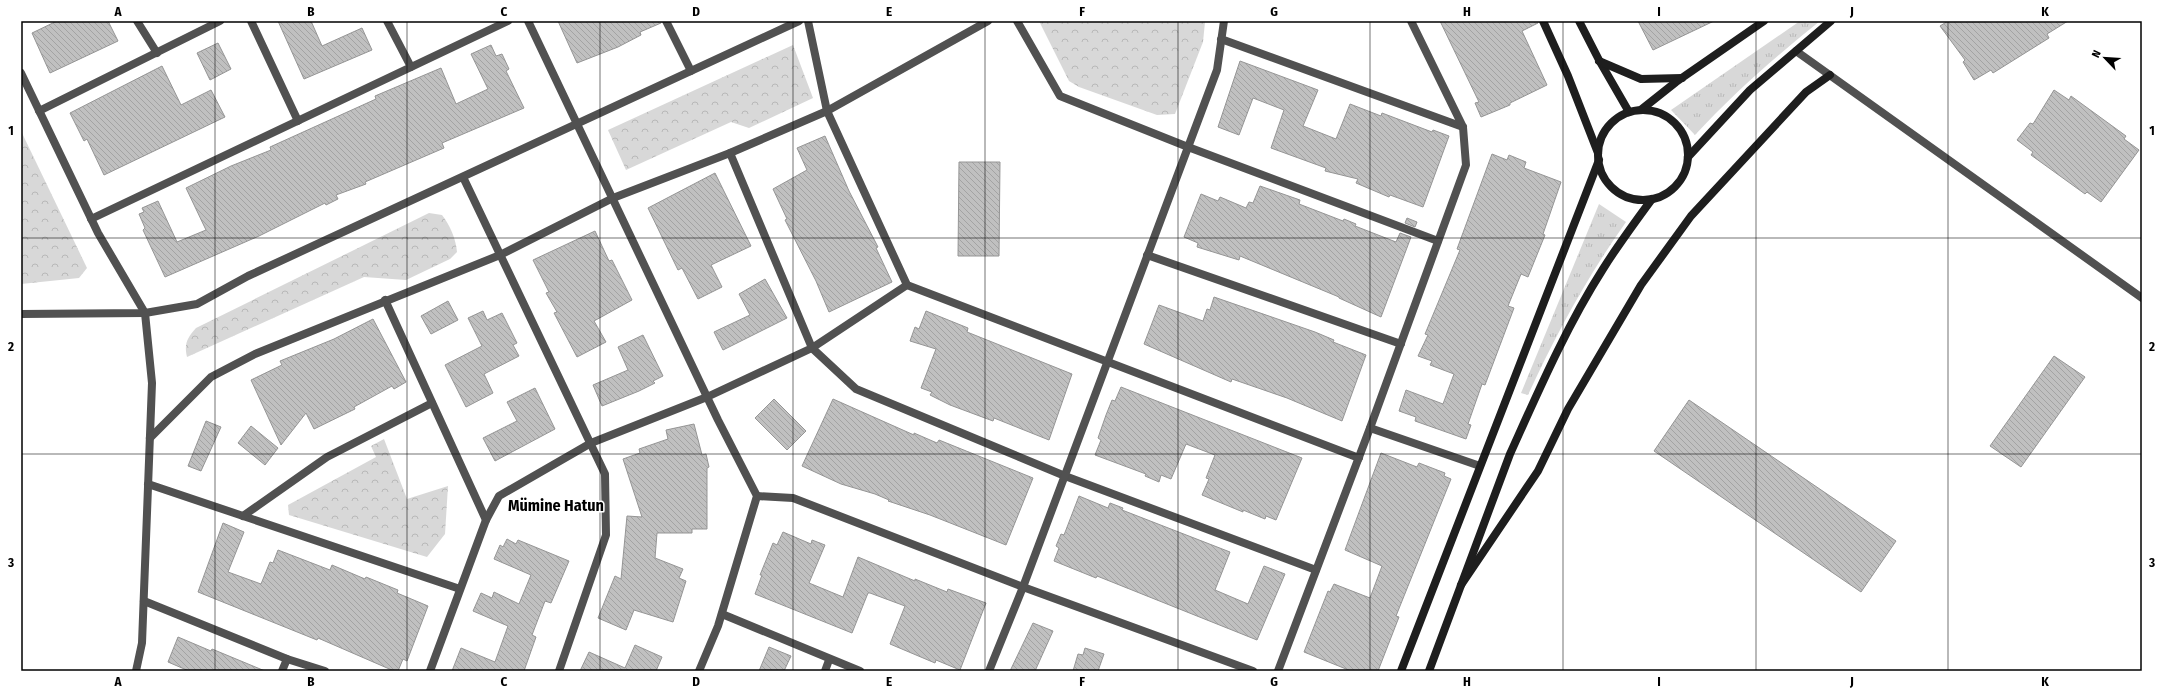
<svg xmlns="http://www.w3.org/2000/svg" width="2163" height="692" viewBox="0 0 2163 692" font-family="'Fira Sans Condensed',sans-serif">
<defs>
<pattern id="grass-tufts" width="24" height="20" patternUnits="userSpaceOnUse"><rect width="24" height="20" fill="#d8d8d8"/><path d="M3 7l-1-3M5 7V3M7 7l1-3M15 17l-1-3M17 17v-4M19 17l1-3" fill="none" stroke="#b8b8b8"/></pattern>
<pattern id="park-crowns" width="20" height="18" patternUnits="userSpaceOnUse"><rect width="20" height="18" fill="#d8d8d8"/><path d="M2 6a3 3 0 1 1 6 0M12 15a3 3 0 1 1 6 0" fill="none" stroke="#b8b8b8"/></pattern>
<pattern id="building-back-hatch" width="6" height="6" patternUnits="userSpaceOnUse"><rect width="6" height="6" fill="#c0c0c0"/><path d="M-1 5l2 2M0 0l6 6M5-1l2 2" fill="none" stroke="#a3a3a3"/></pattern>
</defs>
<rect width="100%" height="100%" fill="#fff"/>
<g fill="url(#grass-tufts)">
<path d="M 1800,21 L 1820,21 C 1775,57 1734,93 1695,135 L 1671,110 Z"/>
<path d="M 1599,204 L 1626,222 C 1587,277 1556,334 1528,395 L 1521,393 Z"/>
</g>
<g fill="url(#park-crowns)">
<polygon points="1039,21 1204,21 1205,22 1203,42 1175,114 1157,115 1079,87 1069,81"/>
<polygon points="793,45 813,98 749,128 731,122 626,170 608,130"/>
<polygon points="21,131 87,268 79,278 21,284"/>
<path d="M 429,213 L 442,215 C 450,225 456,239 457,252 L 450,259 L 406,280 L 364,277 L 187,357 C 184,344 187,338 196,328 Z"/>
<polygon points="384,439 407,499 448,486 445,534 427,557 289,515 288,505 376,457 371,446"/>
</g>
<g fill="url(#building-back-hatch)" stroke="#959595">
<polygon points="57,21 108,21 118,41 50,73 32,33"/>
<polygon points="278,21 311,21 322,46 362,28 372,50 304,79"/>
<polygon points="558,21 661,21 661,23 640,32 641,35 618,47 577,63"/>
<polygon points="1440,21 1538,21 1538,23 1522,31 1547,85 1510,103 1510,105 1481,117 1475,103 1479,102"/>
<polygon points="1638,21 1714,21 1653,50"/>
<polygon points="1948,21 2068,21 2047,34 2049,38 1993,73 1991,70 1974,80 1963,62 1965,60 1940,26"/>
<polygon points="218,43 231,69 210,80 197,53"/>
<polygon points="491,45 496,56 502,54 509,69 506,71 524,108 442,143 444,148 365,182 366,184 336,195 338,199 326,205 325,203 259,236 165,277 143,230 145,228 139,214 144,212 142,208 158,201 177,242 206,230 186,188 231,166 271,150 270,147 365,104 376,99 375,96 441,68 456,104 488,89 471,54"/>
<polygon points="1240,61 1318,90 1303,126 1336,139 1350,104 1381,116 1382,113 1432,132 1433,130 1449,136 1423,207 1390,195 1389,197 1356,183 1358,179 1325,171 1326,168 1271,148 1284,110 1253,98 1239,135 1218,127"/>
<polygon points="162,66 181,105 211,90 225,117 104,175 87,139 84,141 70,113"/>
<polygon points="2054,90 2069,100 2071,96 2126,136 2124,139 2139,150 2101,202 2087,192 2085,194 2031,155 2033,152 2017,140 2030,123 2033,124"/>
<polygon points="825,136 849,191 878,247 876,248 892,282 829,312 816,281 785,220 787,219 773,189 807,170 797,148"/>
<polygon points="1492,154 1507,160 1509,155 1526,162 1524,168 1561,182 1543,234 1545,235 1528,277 1521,274 1508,306 1514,308 1485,385 1482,384 1468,424 1471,425 1466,439 1415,421 1416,417 1399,411 1406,390 1443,404 1454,374 1430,365 1432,361 1418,356 1428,335 1425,334 1460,250 1457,249"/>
<polygon points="959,162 1000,162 999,256 958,256"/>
<polygon points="715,173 751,246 711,265 722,287 698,299 682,268 678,270 648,208"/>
<polygon points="1260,186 1300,200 1299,204 1343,221 1344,219 1356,224 1355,226 1396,242 1400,233 1411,237 1381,317 1339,298 1339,297 1240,256 1239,260 1197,247 1198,243 1184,237 1201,194 1218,201 1220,197 1246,208 1249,202 1253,203"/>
<polygon points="1407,218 1417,222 1415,227 1405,223"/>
<polygon points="595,231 609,261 612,260 632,300 594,321 606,342 577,357 554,313 557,312 546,293 549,292 533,260"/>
<polygon points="765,279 787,318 723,350 714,332 750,315 739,294"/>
<polygon points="1214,297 1315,332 1334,340 1333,342 1366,355 1342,421 1287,398 1232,379 1231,382 1144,344 1159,305 1203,321 1207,309 1210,310"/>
<polygon points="448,301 458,320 431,334 421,316"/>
<polygon points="483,311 487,320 502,313 517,343 513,345 519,356 484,374 493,393 466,407 445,365 482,346 468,318"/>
<polygon points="926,311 968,328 967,332 1072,374 1049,440 994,418 993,421 950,405 930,395 932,392 921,388 936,349 910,341 915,327 919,329"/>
<polygon points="373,319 406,382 394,389 392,386 354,407 355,409 314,429 306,413 281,445 251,380 282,365 280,361 334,339"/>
<polygon points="643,335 663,376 653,381 655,383 639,391 602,406 593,385 628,370 618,347"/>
<polygon points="2054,356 2085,377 2021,467 1990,446"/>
<polygon points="1121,387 1302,458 1276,520 1266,516 1265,519 1243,510 1243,512 1202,495 1209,479 1206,478 1215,455 1186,444 1171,479 1161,475 1159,482 1145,476 1146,474 1095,455 1101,440 1098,438 1106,415 1112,400 1115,401"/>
<polygon points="535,388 555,429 495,461 483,438 517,421 507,402"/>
<polygon points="774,399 806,431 787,450 755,418"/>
<polygon points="833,399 914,435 914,433 937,443 939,440 1033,478 1006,545 930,515 888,501 889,500 875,494 841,484 802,466"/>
<polygon points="1689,400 1896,541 1861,592 1654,451"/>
<polygon points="206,421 221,427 201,471 188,466"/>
<polygon points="694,424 702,455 706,454 709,467 707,468 707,529 692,529 692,533 657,533 655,558 683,569 679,578 686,581 673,622 634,610 626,630 598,618 615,576 621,579 627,516 642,517 623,459 640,453 639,449 668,439 666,430"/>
<polygon points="251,426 278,448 265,465 238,443"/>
<polygon points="1381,453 1417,467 1419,463 1445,473 1444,476 1451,479 1400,606 1396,616 1399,617 1378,671 1351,671 1304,652 1328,591 1330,592 1334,584 1370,598 1382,566 1345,550"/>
<polygon points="1079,496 1108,508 1110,503 1123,508 1122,510 1230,552 1215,590 1248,604 1264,566 1285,574 1257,640 1097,576 1096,578 1054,561 1059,548 1056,546 1061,534 1064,535"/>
<polygon points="223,523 244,532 228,572 261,584 270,562 273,563 278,550 330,570 332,565 365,579 366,577 398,590 397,593 428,606 407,661 403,659 398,671 394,671 318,638 317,640 198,592"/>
<polygon points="783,532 811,544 812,540 825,545 809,583 843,597 858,557 915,581 915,579 947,592 948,589 986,603 960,670 936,660 935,663 890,644 905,606 870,593 868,593 852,633 755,594 762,575 760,575 773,543 777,545"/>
<polygon points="507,539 516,544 518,540 569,561 551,603 545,601 532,635 536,637 524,671 452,671 461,648 495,662 508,626 473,611 481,593 492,598 494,592 519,604 531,575 494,559 500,545 503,547"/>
<polygon points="1033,623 1053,631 1035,671 1010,671"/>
<polygon points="178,637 211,651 212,649 265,671 189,671 168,662"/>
<polygon points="635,645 662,657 656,671 580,671 589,652 625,668"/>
<polygon points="769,647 791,656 784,671 759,671"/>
<polygon points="1085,648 1104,654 1098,671 1073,671 1078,654 1083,655"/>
</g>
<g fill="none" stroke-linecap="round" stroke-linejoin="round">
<g stroke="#515151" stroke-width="8">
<polyline points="137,21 157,53"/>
<polyline points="251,21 298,121"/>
<polyline points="387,21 411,67"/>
<polyline points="528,21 718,420 757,496 718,626 699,671"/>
<polyline points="666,21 691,71"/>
<polyline points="808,21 827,111 907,285 1359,458"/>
<polyline points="1017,21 1060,96 1188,147 1438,241"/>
<polyline points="1221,39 1463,127"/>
<polyline points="1796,51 2142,298"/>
<polyline points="21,73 98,233 145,313 152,383 142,643 136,671"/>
<polyline points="39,111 220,21"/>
<polyline points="730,153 812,348 856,389 1065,476 1316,570"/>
<polyline points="463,177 605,474 606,535 559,671"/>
<polyline points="91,219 508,21"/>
<polyline points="1147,255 1401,344"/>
<polyline points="385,300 486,520"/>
<polyline points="21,314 145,313 197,304 248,276 799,21"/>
<polyline points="1370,428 1480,466"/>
<polyline points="150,438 211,377 255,354 500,255 613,198 730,153 827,111 988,21"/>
<polyline points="148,484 460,589"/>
<polyline points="757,496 793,498 1023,587 1253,671"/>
<polyline points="243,516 327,457 432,403"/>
<polyline points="144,601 287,659 325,671"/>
<polyline points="722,614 860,671"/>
<polyline points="282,671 287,659"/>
<polyline points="430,671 486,520 499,496 591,443 707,397 812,348 907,285"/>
<polyline points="825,671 829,660"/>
<polyline points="989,671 1023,587 1217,70 1224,21"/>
<polyline points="1278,671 1370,428 1466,165 1463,127 1411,21"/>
</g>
<g stroke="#1e1e1e" stroke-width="8">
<polyline points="1543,21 1568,76 1598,153"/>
<polyline points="1579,21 1599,60 1629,112"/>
<polyline points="1599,61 1641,79 1682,78"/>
<polyline points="1642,109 1676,82 1764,21"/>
<circle cx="1643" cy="155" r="45"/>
<polyline points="1688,157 1750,90 1831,21"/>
<polyline points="1461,585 1538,471 1568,409 1641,285 1691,216 1806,92 1830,75"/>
<polyline points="1401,671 1599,160"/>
<path d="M 1429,671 L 1510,454 C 1538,392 1566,327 1603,269 C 1618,245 1635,222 1652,199"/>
</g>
</g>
<path fill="none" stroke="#000" stroke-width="1" stroke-opacity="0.55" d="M 215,21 L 215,671M 407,21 L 407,671M 600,21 L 600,671M 793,21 L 793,671M 985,21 L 985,671M 1178,21 L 1178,671M 1370,21 L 1370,671M 1563,21 L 1563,671M 1756,21 L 1756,671M 1948,21 L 1948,671M 21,238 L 2142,238M 21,454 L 2142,454"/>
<g text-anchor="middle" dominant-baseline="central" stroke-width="3" stroke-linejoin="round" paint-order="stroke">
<g font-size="16" font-weight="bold" fill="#000" stroke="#fff">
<text x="556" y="505">Mümine Hatun</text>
</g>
</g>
<rect width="2163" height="692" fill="none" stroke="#ffffff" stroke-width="44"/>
<g transform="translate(2105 58) rotate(295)" stroke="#ffffff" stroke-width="3" paint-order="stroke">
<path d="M0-3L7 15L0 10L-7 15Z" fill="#000000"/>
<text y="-6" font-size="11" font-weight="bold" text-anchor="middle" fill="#000000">N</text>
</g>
<rect x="22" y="22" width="2119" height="648" fill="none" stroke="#000" stroke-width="1.5"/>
<g font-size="13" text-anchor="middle" font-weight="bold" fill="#000">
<text x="118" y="16">A</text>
<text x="311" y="16">B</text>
<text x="504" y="16">C</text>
<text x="696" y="16">D</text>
<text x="889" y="16">E</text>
<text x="1082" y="16">F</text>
<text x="1274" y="16">G</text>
<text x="1467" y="16">H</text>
<text x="1659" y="16">I</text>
<text x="1852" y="16">J</text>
<text x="2045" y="16">K</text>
<text x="11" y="135">1</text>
<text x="2152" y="135">1</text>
<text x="11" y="351">2</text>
<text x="2152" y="351">2</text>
<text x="11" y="567">3</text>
<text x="2152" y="567">3</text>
<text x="118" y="686">A</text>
<text x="311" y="686">B</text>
<text x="504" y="686">C</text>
<text x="696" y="686">D</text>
<text x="889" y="686">E</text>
<text x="1082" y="686">F</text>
<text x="1274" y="686">G</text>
<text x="1467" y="686">H</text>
<text x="1659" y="686">I</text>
<text x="1852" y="686">J</text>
<text x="2045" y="686">K</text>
</g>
</svg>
